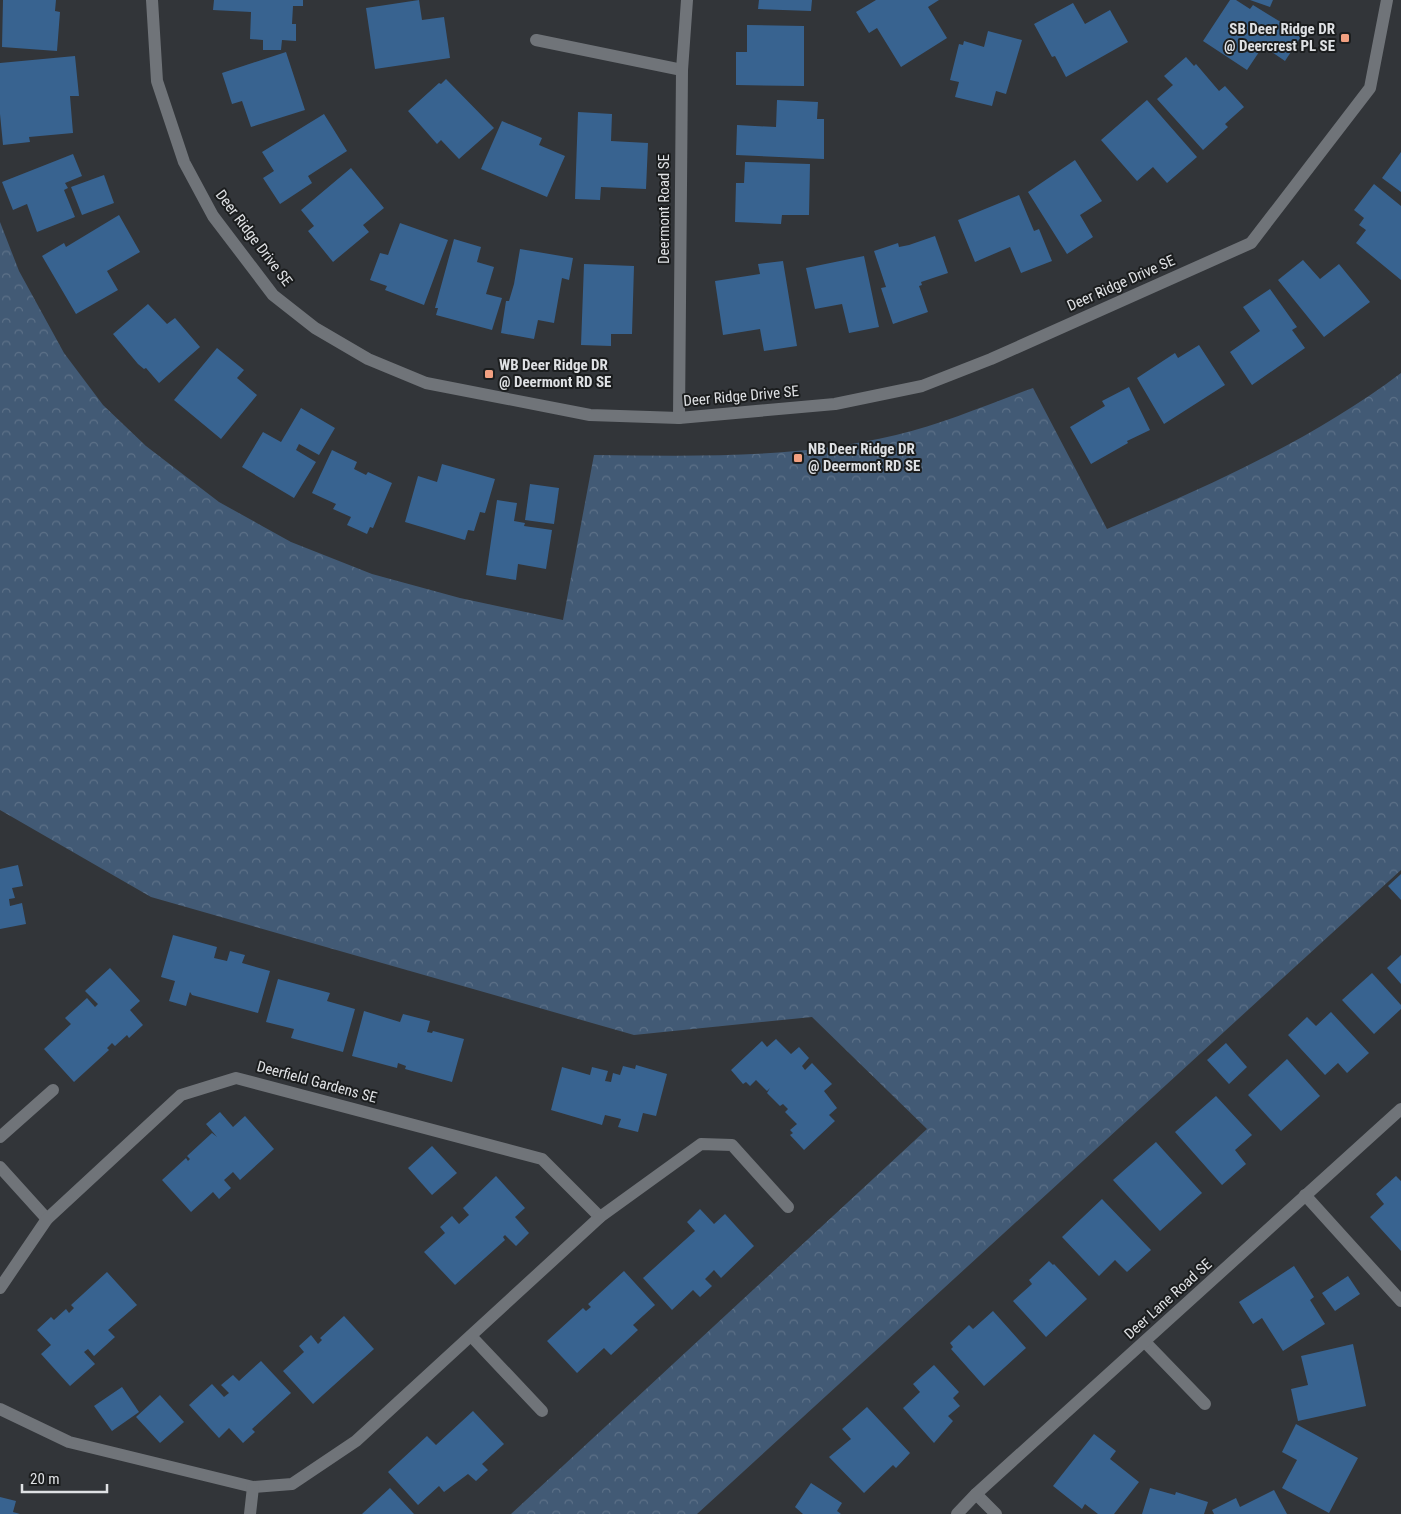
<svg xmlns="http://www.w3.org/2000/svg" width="1401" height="1514" viewBox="0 0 1401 1514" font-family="'Roboto Condensed',sans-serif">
<defs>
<pattern id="park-crowns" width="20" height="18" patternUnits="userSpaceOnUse" patternTransform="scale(1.25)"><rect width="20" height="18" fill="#425a75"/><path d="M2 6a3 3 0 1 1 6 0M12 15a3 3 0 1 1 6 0" fill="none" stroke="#5d7188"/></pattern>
</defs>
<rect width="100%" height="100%" fill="#323539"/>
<path fill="url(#park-crowns)" d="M 0,222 L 19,271 L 64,353 L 103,405 L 146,446 L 219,502 L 291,542 L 372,574 L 460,598 L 563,620 L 594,455 C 696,456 796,459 896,435 C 943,424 988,404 1033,388 L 1107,529 C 1209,486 1312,440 1401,373 L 1401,870 L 697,1514 L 511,1514 L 927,1129 L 812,1017 L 634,1035 L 151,897 L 0,810 Z"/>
<g fill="#386390">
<polygon points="3,0 56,0 55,11 60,12 57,51 2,47"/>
<polygon points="214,0 303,0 303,6 293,6 292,24 296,24 296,41 282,40 281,50 263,50 263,40 250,39 251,12 213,10"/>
<polygon points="419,0 422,20 444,17 450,58 375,69 366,8"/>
<polygon points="759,0 812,0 811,11 758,9"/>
<polygon points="876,0 939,0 928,7 947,38 901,67 877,28 869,33 856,12"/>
<polygon points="1230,0 1236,0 1250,9 1253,5 1302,35 1285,61 1263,46 1247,70 1203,41"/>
<polygon points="1250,0 1273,0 1270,7"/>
<polygon points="1073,3 1085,24 1110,10 1128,42 1066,77 1055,56 1052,57 1034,24"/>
<polygon points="747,25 804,26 804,86 736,85 736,52 747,52"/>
<polygon points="988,31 1022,40 1006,94 996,91 992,106 955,97 959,82 950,80 959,44 963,45 964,41 984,47"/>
<polygon points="286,52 305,110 251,127 242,101 232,104 222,73"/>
<polygon points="75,56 79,96 70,96 73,133 29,137 30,142 3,145 0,114 0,63"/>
<polygon points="1186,57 1194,66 1196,64 1219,91 1225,86 1244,107 1225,124 1228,127 1203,150 1157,99 1173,85 1164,76"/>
<polygon points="446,79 494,128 459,159 441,140 437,144 408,111 439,83 441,84"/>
<polygon points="777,100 818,102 817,119 824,119 824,159 736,155 737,125 776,127"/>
<polygon points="1147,100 1197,157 1167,183 1153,167 1137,181 1101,140"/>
<polygon points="578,112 612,114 611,141 648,143 646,189 601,187 600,200 575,199"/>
<polygon points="324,114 347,151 308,176 312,183 280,204 263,178 274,171 262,152"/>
<polygon points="502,121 542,138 539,145 565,156 547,197 481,169"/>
<polygon points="1401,152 1401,192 1382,178"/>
<polygon points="73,154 82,176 65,183 68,188 64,190 75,217 37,232 27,204 13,210 2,182"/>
<polygon points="1075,160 1102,201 1080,215 1093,237 1067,254 1028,192"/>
<polygon points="745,162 810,164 809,215 782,215 781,224 735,222 736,183 744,183"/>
<polygon points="351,168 384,208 363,225 369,232 333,262 308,231 314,226 301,210"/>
<polygon points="104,175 114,203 82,215 71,187"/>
<polygon points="1374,184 1401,206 1401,280 1356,243 1366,230 1359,225 1364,218 1354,210"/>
<polygon points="1019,195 1034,231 1039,229 1052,261 1021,273 1010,247 975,262 958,220"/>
<polygon points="119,215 140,252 107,271 118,290 76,314 42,256 64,243 66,247"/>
<polygon points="400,223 448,240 424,305 385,290 387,286 370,280 380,253 388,255"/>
<polygon points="935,236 948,273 921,282 922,285 919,286 928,312 893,324 881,288 886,287 874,251 898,243 899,247 909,245"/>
<polygon points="454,239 481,247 477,262 494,267 486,294 502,298 492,330 436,315 438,308 435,308"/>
<polygon points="520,249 573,258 569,280 562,278 554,323 538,320 534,339 501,333 506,301 509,301 514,284"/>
<polygon points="864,256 879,327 849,333 842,304 815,309 806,268"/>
<polygon points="1303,260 1320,279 1339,264 1370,302 1324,337 1278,280"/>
<polygon points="783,261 797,346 764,351 760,329 723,335 715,281 760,274 758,264"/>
<polygon points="584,264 634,266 632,334 611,334 611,346 581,345"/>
<polygon points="1270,289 1297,327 1292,330 1305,348 1252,385 1230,352 1260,331 1243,307"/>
<polygon points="148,304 167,324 175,318 200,347 159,383 146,368 144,369 138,364 113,334"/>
<polygon points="1199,345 1225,385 1164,424 1137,378 1175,353 1178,358"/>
<polygon points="217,348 244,370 237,378 257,395 221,439 174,400"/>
<polygon points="1129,387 1150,430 1127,441 1128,443 1091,464 1070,427 1105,406 1102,401"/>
<polygon points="301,408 335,428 319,455 299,444 296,450 316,462 294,498 242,467 263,432 281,442"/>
<polygon points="332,450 357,462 354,469 366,475 368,472 392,483 373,528 370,527 367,534 347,525 351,517 333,509 336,504 312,493"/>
<polygon points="442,464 495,479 485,513 480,512 474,531 468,530 465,540 405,522 418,476 437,482"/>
<polygon points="530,484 559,488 554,524 525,520"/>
<polygon points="497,500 517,503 514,521 525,523 524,526 552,530 546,569 518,564 516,580 486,575"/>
<polygon points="18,865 23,886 12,888 15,898 9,899 10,906 22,903 26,924 0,929 0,869"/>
<polygon points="1401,874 1401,900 1388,886"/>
<polygon points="173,935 217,947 214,958 227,961 230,951 245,955 242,963 270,971 258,1013 192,995 190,992 186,1006 169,1001 175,981 161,977"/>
<polygon points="1401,955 1401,984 1387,968"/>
<polygon points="110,968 140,1001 130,1010 143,1025 129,1038 127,1035 115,1046 112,1043 107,1048 109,1050 74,1082 44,1049 71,1024 65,1018 87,998 95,1007 98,1004 85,991"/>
<polygon points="1372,973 1401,1005 1401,1009 1374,1034 1342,1000"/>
<polygon points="278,979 330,993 327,1001 355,1009 343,1052 291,1038 294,1029 266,1022"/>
<polygon points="364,1011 400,1022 403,1014 430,1021 427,1032 432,1033 433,1031 464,1039 452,1082 405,1069 406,1066 398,1063 397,1068 352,1056"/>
<polygon points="1331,1012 1369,1053 1347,1073 1338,1063 1325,1075 1288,1035 1307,1017 1316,1026"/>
<polygon points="776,1039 791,1054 799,1047 809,1058 802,1066 805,1070 812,1063 832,1084 824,1091 837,1108 829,1115 835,1121 804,1150 790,1135 793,1133 790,1130 797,1124 785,1112 788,1109 783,1104 780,1106 767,1093 770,1088 767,1091 756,1080 750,1086 746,1082 743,1084 731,1070 762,1041 767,1047"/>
<polygon points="1226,1043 1247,1067 1229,1084 1207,1060"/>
<polygon points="1287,1059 1320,1096 1281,1131 1248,1095"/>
<polygon points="636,1065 667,1074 656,1116 643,1113 638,1132 618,1127 621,1119 605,1115 602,1125 551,1110 562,1067 590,1075 592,1067 608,1071 605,1081 611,1082 613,1073 620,1075 623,1066 635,1069"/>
<polygon points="1216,1096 1252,1135 1235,1150 1246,1164 1222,1185 1175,1132"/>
<polygon points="220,1112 233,1127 245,1116 274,1149 240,1180 233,1172 224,1180 231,1188 219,1199 213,1192 191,1212 162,1180 186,1158 188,1161 190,1159 187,1156 212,1133 217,1137 206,1124"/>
<polygon points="1156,1142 1202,1193 1160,1231 1113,1180"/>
<polygon points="432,1146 457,1173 432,1195 408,1168"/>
<polygon points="496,1176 525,1208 515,1217 529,1233 516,1246 505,1235 503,1237 505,1240 455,1285 424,1252 445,1233 440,1227 452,1216 459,1224 469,1215 463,1208"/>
<polygon points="1396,1176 1401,1181 1401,1251 1370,1217 1384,1204 1376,1194"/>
<polygon points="1102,1199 1151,1250 1127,1272 1115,1260 1099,1276 1062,1237"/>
<polygon points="700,1209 714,1224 725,1214 754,1246 721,1278 714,1270 705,1279 712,1286 700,1297 693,1290 672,1310 643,1278 695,1231 687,1222"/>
<polygon points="1049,1261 1053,1265 1054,1264 1087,1299 1046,1337 1013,1301 1032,1284 1029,1280"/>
<polygon points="1294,1266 1314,1297 1310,1300 1325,1324 1283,1351 1262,1318 1253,1324 1239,1302"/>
<polygon points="624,1271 655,1305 633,1325 638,1330 611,1355 604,1348 577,1373 547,1341 583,1308 586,1311 591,1307 588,1304"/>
<polygon points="107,1272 137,1305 108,1330 115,1337 94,1356 88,1349 84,1352 95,1364 70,1386 41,1354 51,1345 37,1330 51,1317 54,1320 66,1309 69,1313 74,1308 71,1305"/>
<polygon points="1348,1276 1360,1294 1335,1311 1322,1293"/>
<polygon points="993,1311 1026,1348 984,1386 951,1349 953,1347 950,1343 969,1325 973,1329"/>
<polygon points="344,1316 374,1349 313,1404 283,1371 304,1352 299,1346 311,1335 318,1344 322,1340 320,1338"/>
<polygon points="1353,1344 1366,1406 1298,1421 1291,1389 1308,1385 1301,1356"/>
<polygon points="261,1361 291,1393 252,1429 255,1432 243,1443 229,1428 219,1438 189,1405 212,1384 224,1397 229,1393 221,1385 233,1375 239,1381"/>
<polygon points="934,1365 959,1392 953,1398 960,1406 948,1416 953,1421 934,1443 903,1408 920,1392 913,1384"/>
<polygon points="122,1387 139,1412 112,1431 94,1406"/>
<polygon points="160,1395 184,1422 160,1443 136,1417"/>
<polygon points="867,1407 910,1453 896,1468 893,1465 864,1493 829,1457 851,1439 842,1429"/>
<polygon points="473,1411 504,1444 482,1464 488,1470 476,1481 468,1474 444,1492 439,1486 418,1505 388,1472 427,1436 436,1445"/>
<polygon points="1296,1424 1358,1458 1329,1513 1282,1488 1297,1460 1282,1452"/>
<polygon points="1094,1434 1116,1451 1110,1459 1139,1482 1114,1514 1098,1514 1085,1504 1082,1509 1053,1486"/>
<polygon points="811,1483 842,1503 837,1511 841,1514 803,1514 795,1507"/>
<polygon points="390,1488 414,1514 362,1514"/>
<polygon points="1150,1488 1175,1495 1176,1492 1208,1502 1204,1514 1142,1514"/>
<polygon points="1274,1490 1287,1514 1214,1514 1212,1510 1236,1498 1240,1507"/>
<polygon points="0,1497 16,1501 13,1512 20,1514 0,1514"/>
</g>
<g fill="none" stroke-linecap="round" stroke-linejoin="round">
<g stroke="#707479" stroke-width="12">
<polyline points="536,40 682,70"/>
<polyline points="679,418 682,70 687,0"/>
<polyline points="0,1137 53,1090"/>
<polyline points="0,1167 47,1219"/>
<polyline points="1305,1195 1401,1301"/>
<polyline points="0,1288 47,1219 181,1095 236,1078 542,1159 600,1217"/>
<polyline points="471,1336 542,1411"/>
<polyline points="1145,1342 1205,1404"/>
<polyline points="0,1409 69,1442 253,1487 292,1484 356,1441 600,1217 701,1144 732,1145 788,1207"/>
<polyline points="976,1494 996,1514"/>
<polyline points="250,1514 253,1487"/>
<polyline points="957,1514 976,1494 1401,1109"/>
</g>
<polyline stroke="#707479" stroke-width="12" points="152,0 157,81 184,162 213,216 273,295 315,328 368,359 426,383 590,415 679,418 835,404 922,386 991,359 1251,243 1370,88 1387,0"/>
</g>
<g fill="#f2a081" stroke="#1b1d1e" stroke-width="2">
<rect x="1340" y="33" width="10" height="10" rx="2.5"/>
<rect x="484" y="369" width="10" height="10" rx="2.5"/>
<rect x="793" y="453" width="10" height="10" rx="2.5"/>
</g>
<g text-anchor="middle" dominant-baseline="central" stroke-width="4" stroke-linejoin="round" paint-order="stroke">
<g font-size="15" font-weight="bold" fill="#dfe1e4" stroke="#1b1d1e" text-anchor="start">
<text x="1335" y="29" text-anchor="end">SB Deer Ridge DR<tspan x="1335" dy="17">@ Deercrest PL SE</tspan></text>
<text x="499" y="365">WB Deer Ridge DR<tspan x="499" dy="17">@ Deermont RD SE</tspan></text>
<text x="808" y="449">NB Deer Ridge DR<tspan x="808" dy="17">@ Deermont RD SE</tspan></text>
</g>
<g font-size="15" fill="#dfe1e4" stroke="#1b1d1e">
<text transform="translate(664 209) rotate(-90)">Deermont Road SE</text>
<text transform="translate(254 238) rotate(53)">Deer Ridge Drive SE</text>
<text transform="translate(1121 283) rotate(-24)">Deer Ridge Drive SE</text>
<text transform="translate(741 396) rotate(-5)">Deer Ridge Drive SE</text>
<text transform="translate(317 1082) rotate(15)">Deerfield Gardens SE</text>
<text transform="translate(1168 1299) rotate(-42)">Deer Lane Road SE</text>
</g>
</g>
<path d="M22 1484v8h85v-8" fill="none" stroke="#dfe1e4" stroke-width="2.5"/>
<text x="30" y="1484" font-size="15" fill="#dfe1e4" stroke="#1b1d1e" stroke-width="4" paint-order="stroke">20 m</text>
</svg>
